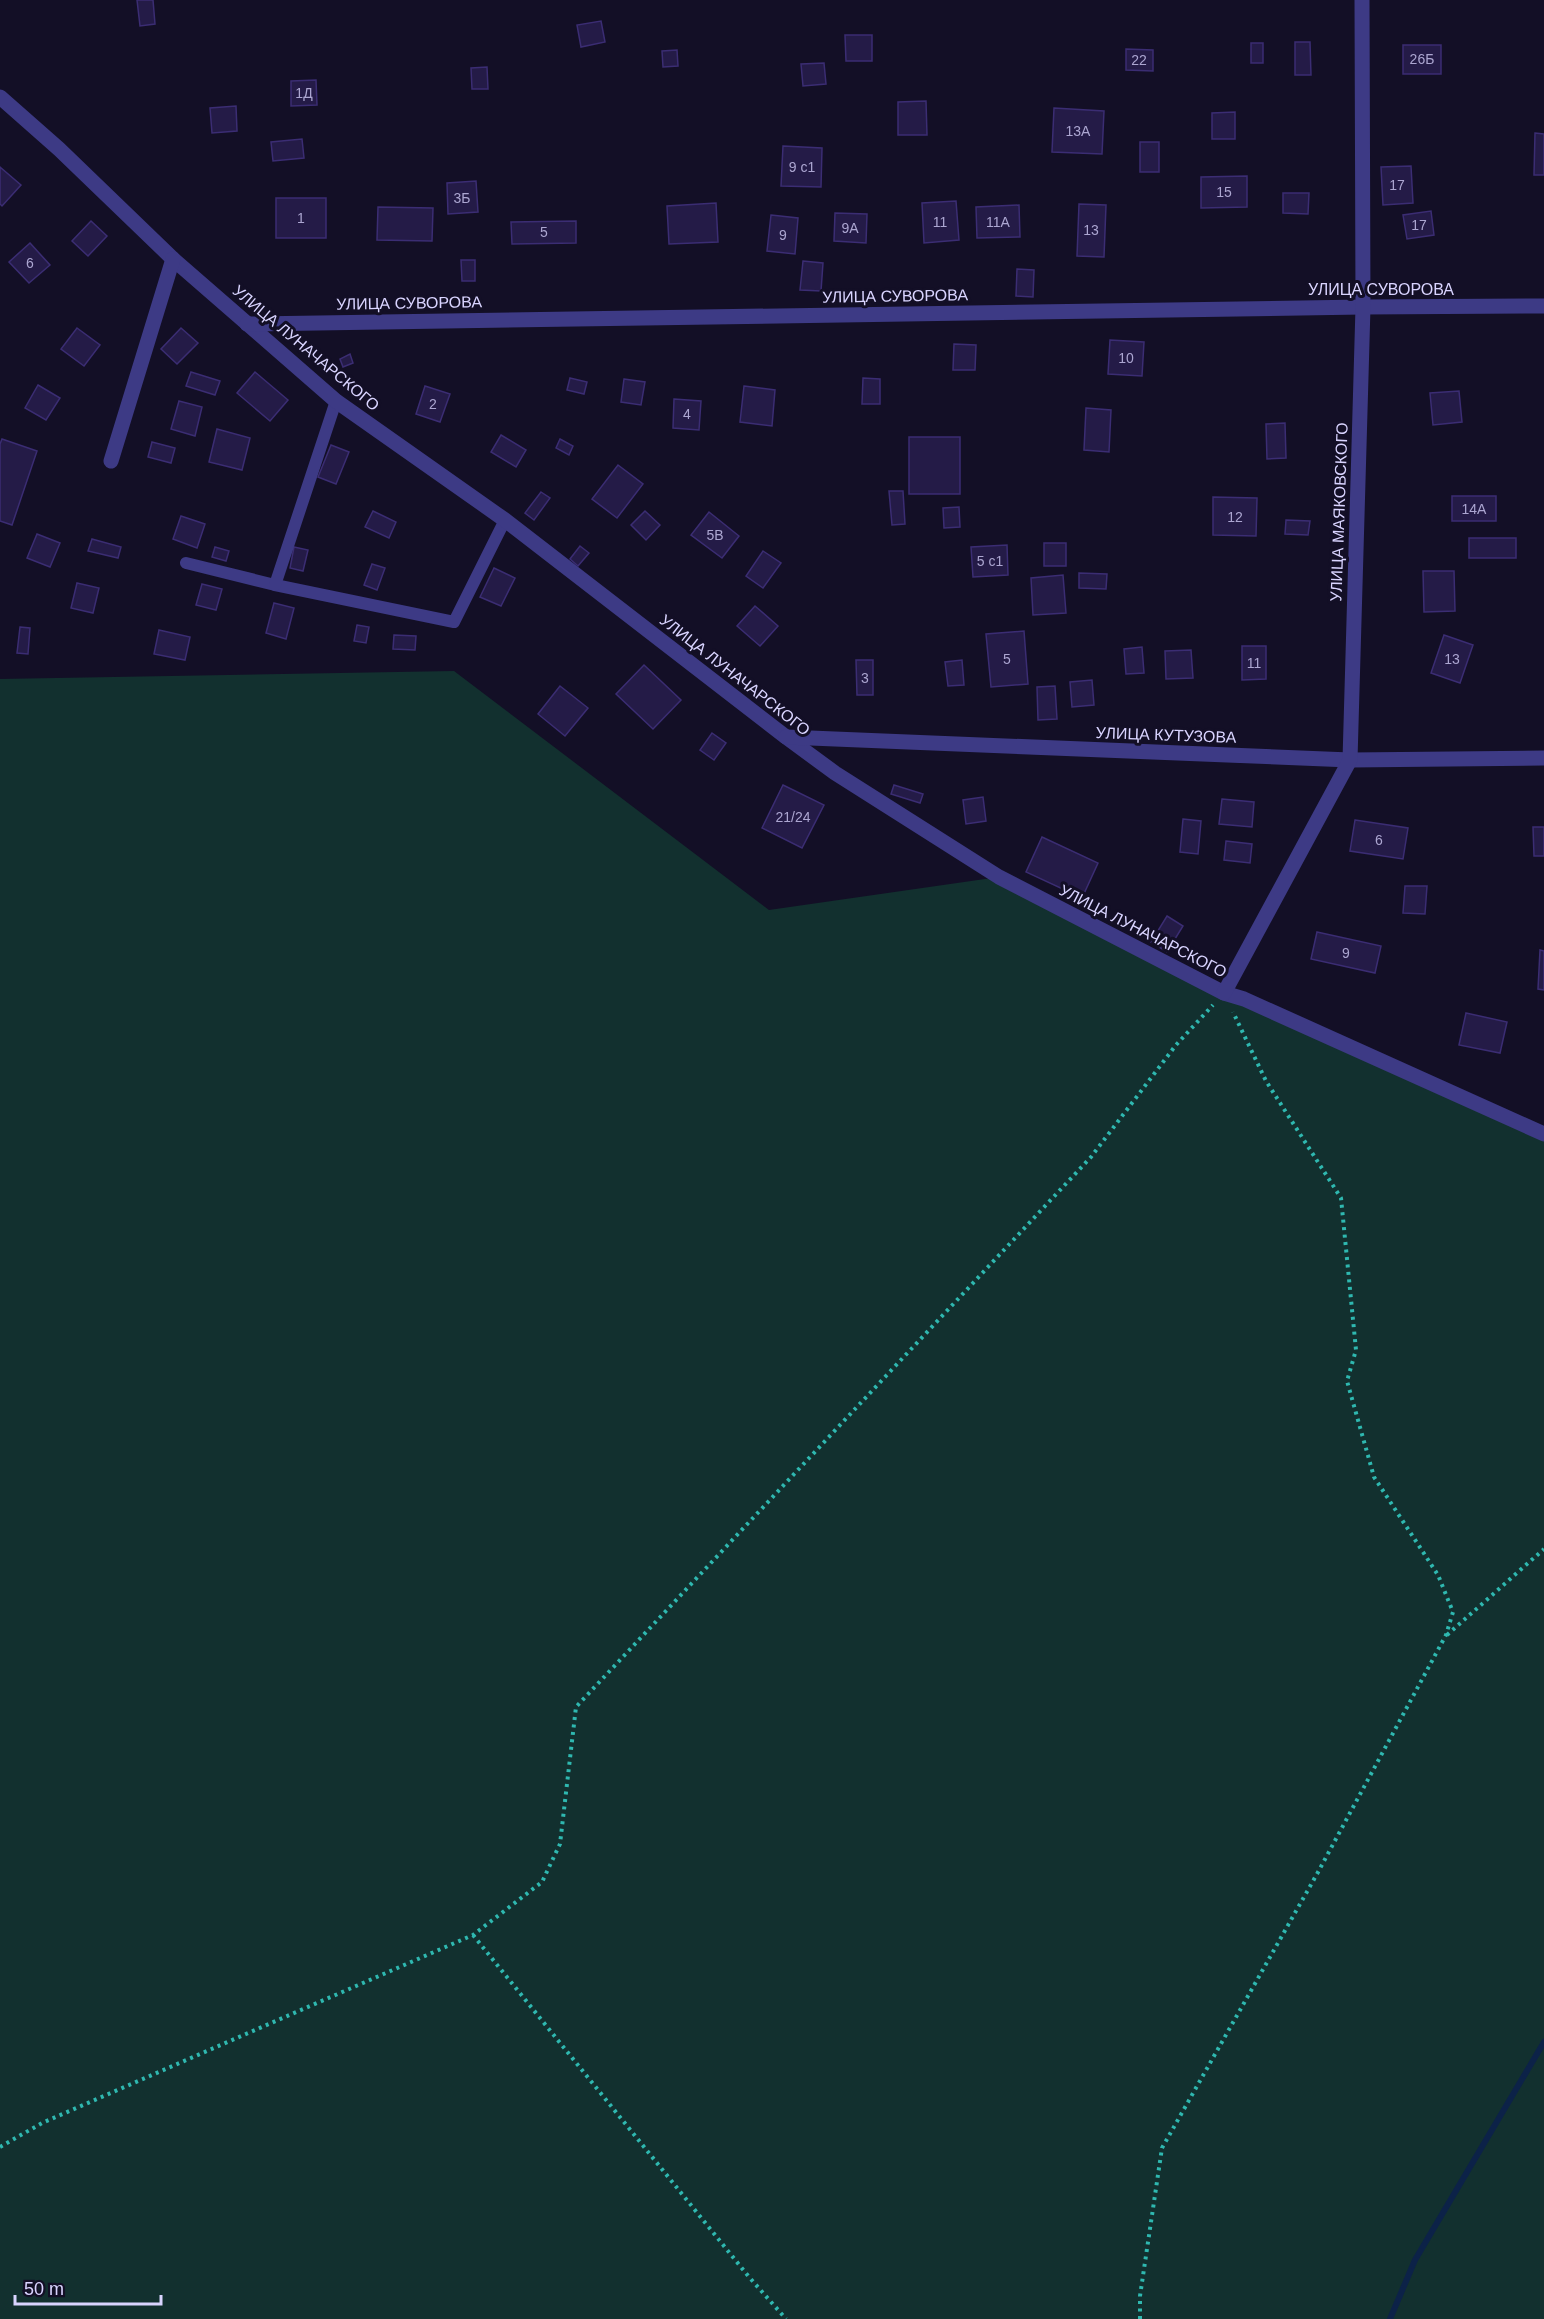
<svg xmlns="http://www.w3.org/2000/svg" width="1544" height="2319" viewBox="0 0 1544 2319" font-family="Arial,sans-serif">
<rect width="100%" height="100%" fill="#130f26"/>
<polygon fill="#12302f" points="454,671 769,910 999,877 1224,993 1544,1134 1544,2319 0,2319 0,679"/>
<g fill="none" stroke-linecap="round" stroke-linejoin="round">
<polyline stroke="#0c2248" stroke-width="6" points="1390,2319 1415,2260 1544,2042"/>
</g>
<g fill="#241b47" stroke="#3b2d73" stroke-width="1.5">
<polygon points="137,0 153,0 155,24 140,26"/>
<polygon points="601,21 605,42 581,47 577,25"/>
<polygon points="845,35 872,35 872,61 846,61"/>
<polygon points="1295,42 1310,42 1311,75 1295,75"/>
<rect x="1251" y="43" width="12" height="20"/>
<rect x="1403" y="45" width="38" height="29"/>
<polygon points="1126,49 1153,50 1153,71 1126,70"/>
<polygon points="677,50 678,66 663,67 662,51"/>
<polygon points="824,63 826,84 803,86 801,64"/>
<polygon points="487,67 488,89 472,89 471,68"/>
<polygon points="316,80 317,105 291,106 291,81"/>
<polygon points="926,101 927,135 898,135 898,102"/>
<polygon points="236,106 237,131 212,133 210,108"/>
<polygon points="1054,108 1104,111 1102,154 1052,152"/>
<polygon points="1235,112 1235,139 1212,139 1212,113"/>
<polygon points="1535,133 1544,134 1544,175 1534,175"/>
<polygon points="302,139 304,158 273,161 271,142"/>
<rect x="1140" y="142" width="19" height="30"/>
<polygon points="783,146 822,148 821,187 781,186"/>
<polygon points="1411,166 1413,203 1383,205 1381,167"/>
<polygon points="0,167 21,185 2,206 0,204"/>
<polygon points="1247,176 1247,207 1201,208 1201,177"/>
<polygon points="476,181 478,212 448,214 447,183"/>
<polygon points="1283,193 1309,193 1308,214 1283,213"/>
<rect x="276" y="198" width="50" height="40"/>
<polygon points="956,201 959,240 924,243 922,203"/>
<polygon points="716,203 718,242 669,244 667,206"/>
<polygon points="1079,204 1106,205 1104,257 1077,256"/>
<polygon points="1019,205 1020,237 977,238 976,207"/>
<polygon points="378,207 433,208 432,241 377,240"/>
<polygon points="1431,211 1434,235 1407,239 1403,215"/>
<polygon points="835,213 867,214 866,243 834,241"/>
<polygon points="771,215 798,218 795,254 767,251"/>
<polygon points="91,221 107,236 88,256 72,241"/>
<polygon points="576,221 576,243 512,244 511,222"/>
<polygon points="30,243 50,265 29,283 9,262"/>
<polygon points="461,260 475,260 475,281 462,281"/>
<polygon points="803,261 823,263 821,291 800,290"/>
<polygon points="1017,269 1034,270 1033,297 1016,296"/>
<polygon points="77,328 100,345 84,366 61,349"/>
<polygon points="181,328 198,343 177,364 161,349"/>
<polygon points="1110,340 1144,342 1142,376 1108,374"/>
<polygon points="954,344 976,345 975,370 953,370"/>
<polygon points="350,354 353,363 343,367 340,359"/>
<polygon points="191,372 220,381 215,395 186,386"/>
<polygon points="255,372 288,400 270,421 237,393"/>
<polygon points="570,378 587,382 584,394 567,390"/>
<polygon points="863,378 880,379 880,404 862,404"/>
<polygon points="624,379 645,382 641,405 621,402"/>
<polygon points="38,385 60,398 46,420 25,408"/>
<polygon points="425,386 450,394 440,422 416,414"/>
<polygon points="744,386 775,390 772,426 740,422"/>
<polygon points="1459,391 1462,422 1433,425 1430,393"/>
<polygon points="674,399 701,401 699,430 673,428"/>
<polygon points="179,401 202,407 195,436 171,429"/>
<polygon points="1086,408 1111,410 1109,452 1084,450"/>
<polygon points="1285,423 1286,458 1267,459 1266,424"/>
<polygon points="217,429 250,438 242,470 209,462"/>
<polygon points="501,435 526,450 516,467 491,452"/>
<rect x="909" y="437" width="51" height="57"/>
<polygon points="2,439 37,451 12,525 0,521 0,444"/>
<polygon points="560,439 573,446 569,455 556,448"/>
<polygon points="152,442 175,448 171,463 148,457"/>
<polygon points="331,445 349,452 336,484 318,477"/>
<polygon points="618,465 643,484 617,518 592,499"/>
<polygon points="889,491 903,491 905,524 892,525"/>
<polygon points="541,492 550,498 534,520 525,513"/>
<rect x="1452" y="496" width="44" height="25"/>
<polygon points="1213,497 1257,498 1256,536 1213,535"/>
<polygon points="959,507 960,527 944,528 943,508"/>
<polygon points="373,511 396,522 389,538 365,527"/>
<polygon points="645,511 660,525 646,540 631,525"/>
<polygon points="709,512 739,536 722,558 691,535"/>
<polygon points="181,516 205,524 197,548 173,539"/>
<polygon points="1286,520 1310,521 1308,535 1285,534"/>
<polygon points="37,534 60,543 50,567 27,558"/>
<rect x="1469" y="538" width="47" height="20"/>
<polygon points="92,539 121,547 118,558 88,551"/>
<rect x="1044" y="543" width="22" height="23"/>
<polygon points="1007,545 1008,575 973,577 971,547"/>
<polygon points="580,546 589,553 578,566 570,559"/>
<polygon points="215,547 229,551 226,561 212,557"/>
<polygon points="294,547 308,550 303,571 290,568"/>
<polygon points="763,551 781,563 763,588 746,576"/>
<polygon points="372,564 385,568 377,590 364,585"/>
<polygon points="494,568 515,578 501,606 480,597"/>
<polygon points="1423,571 1454,571 1455,611 1424,612"/>
<polygon points="1079,573 1107,574 1106,589 1079,588"/>
<polygon points="1063,575 1066,613 1033,615 1031,578"/>
<polygon points="77,583 99,588 93,613 71,608"/>
<polygon points="202,584 222,589 216,610 196,605"/>
<polygon points="274,603 294,608 286,639 266,633"/>
<polygon points="755,606 778,626 760,646 737,626"/>
<polygon points="357,625 369,627 366,643 354,641"/>
<polygon points="20,627 30,628 28,654 17,653"/>
<polygon points="159,630 190,637 185,660 154,654"/>
<polygon points="1024,631 1028,684 991,687 986,634"/>
<polygon points="394,635 416,636 415,650 393,649"/>
<polygon points="1444,635 1473,645 1460,683 1431,673"/>
<polygon points="1242,646 1266,646 1266,679 1242,680"/>
<polygon points="1142,647 1144,673 1126,674 1124,649"/>
<polygon points="1191,650 1193,678 1166,679 1165,651"/>
<polygon points="856,660 873,660 873,695 857,695"/>
<polygon points="962,660 964,685 948,686 945,662"/>
<polygon points="644,665 681,700 653,729 616,694"/>
<polygon points="1092,680 1094,705 1072,707 1070,682"/>
<polygon points="560,686 588,708 565,736 538,714"/>
<polygon points="1055,686 1057,719 1038,720 1037,687"/>
<polygon points="712,733 726,743 714,760 700,750"/>
<polygon points="783,785 824,805 802,848 762,828"/>
<polygon points="894,785 923,794 920,803 891,794"/>
<polygon points="983,797 986,821 966,824 963,800"/>
<polygon points="1222,799 1254,802 1252,827 1219,824"/>
<polygon points="1183,819 1201,821 1198,854 1180,852"/>
<polygon points="1355,820 1408,828 1403,859 1350,851"/>
<polygon points="1533,827 1544,827 1544,856 1534,856"/>
<polygon points="1042,837 1098,863 1082,898 1026,872"/>
<polygon points="1226,841 1252,844 1250,863 1224,860"/>
<polygon points="1405,886 1427,886 1425,914 1403,913"/>
<polygon points="1167,916 1183,926 1167,952 1151,942"/>
<polygon points="1317,932 1381,946 1375,973 1311,959"/>
<polygon points="1540,950 1544,951 1544,990 1538,989"/>
<polygon points="1466,1013 1507,1022 1500,1053 1459,1045"/>
</g>
<g fill="none" stroke-linecap="round" stroke-linejoin="round">
<g stroke="#2fb8b0" stroke-width="4" stroke-dasharray="3 4.5" stroke-linecap="butt">
<polyline points="1447,1635 1544,1549"/>
<polyline points="473,1935 749,2277 786,2319"/>
<polyline points="0,2147 42,2123 473,1935 542,1882 560,1844 576,1707 1091,1157 1176,1045 1213,1005"/>
<polyline points="1140,2319 1140,2296 1162,2148 1317,1874 1446,1635 1453,1612 1438,1575 1374,1477 1347,1381 1356,1350 1341,1198 1266,1081 1233,1012"/>
</g>
<g stroke="#3d3a85" stroke-width="12">
<polyline points="186,563 275,585 454,622 505,520"/>
<polyline points="275,585 336,401"/>
</g>
<g stroke="#3d3a85" stroke-width="15">
<polyline points="0,97 59,149 173,259 336,401 505,520 786,737 835,773 999,877 1224,993 1244,999 1544,1134"/>
<polyline points="247,324 1363,307 1544,306"/>
<polyline points="111,461 173,259"/>
<polyline points="786,737 1350,760 1544,758"/>
<polyline points="1224,993 1350,760 1363,307 1362,0"/>
</g>
</g>
<g text-anchor="middle" dominant-baseline="central" stroke-width="6" stroke-linejoin="round" paint-order="stroke">
<g font-size="14" fill="#aca6d1">
<text x="1422" y="59">26Б</text>
<text x="1139" y="60">22</text>
<text x="304" y="93">1Д</text>
<text x="1078" y="131">13А</text>
<text x="802" y="167">9 с1</text>
<text x="1397" y="185">17</text>
<text x="1224" y="192">15</text>
<text x="462" y="198">3Б</text>
<text x="301" y="218">1</text>
<text x="940" y="222">11</text>
<text x="998" y="222">11А</text>
<text x="1419" y="225">17</text>
<text x="850" y="228">9А</text>
<text x="1091" y="230">13</text>
<text x="544" y="232">5</text>
<text x="783" y="235">9</text>
<text x="30" y="263">6</text>
<text x="1126" y="358">10</text>
<text x="433" y="404">2</text>
<text x="687" y="414">4</text>
<text x="1474" y="509">14А</text>
<text x="1235" y="517">12</text>
<text x="715" y="535">5В</text>
<text x="990" y="561">5 с1</text>
<text x="1007" y="659">5</text>
<text x="1452" y="659">13</text>
<text x="1254" y="663">11</text>
<text x="865" y="678">3</text>
<text x="793" y="817">21/24</text>
<text x="1379" y="840">6</text>
<text x="1346" y="953">9</text>
</g>
<g font-size="16" fill="#d9d4ff" stroke="#130f26">
<text x="1381" y="289">УЛИЦА СУВОРОВА</text>
<text transform="translate(895 296) rotate(-1)">УЛИЦА СУВОРОВА</text>
<text transform="translate(409 303) rotate(-1)">УЛИЦА СУВОРОВА</text>
<text transform="translate(306 348) rotate(40)">УЛИЦА ЛУНАЧАРСКОГО</text>
<text transform="translate(1339 512) rotate(-88)">УЛИЦА МАЯКОВСКОГО</text>
<text transform="translate(735 675) rotate(38)">УЛИЦА ЛУНАЧАРСКОГО</text>
<text transform="translate(1166 735) rotate(2)">УЛИЦА КУТУЗОВА</text>
<text transform="translate(1143 931) rotate(27)">УЛИЦА ЛУНАЧАРСКОГО</text>
</g>
</g>
<path d="M15 2295v9h146v-9" fill="none" stroke="#d9d4ff" stroke-width="3"/>
<text x="24" y="2295" font-size="18" fill="#d9d4ff" stroke="#130f26" stroke-width="4.5" paint-order="stroke">50 m</text>
</svg>
